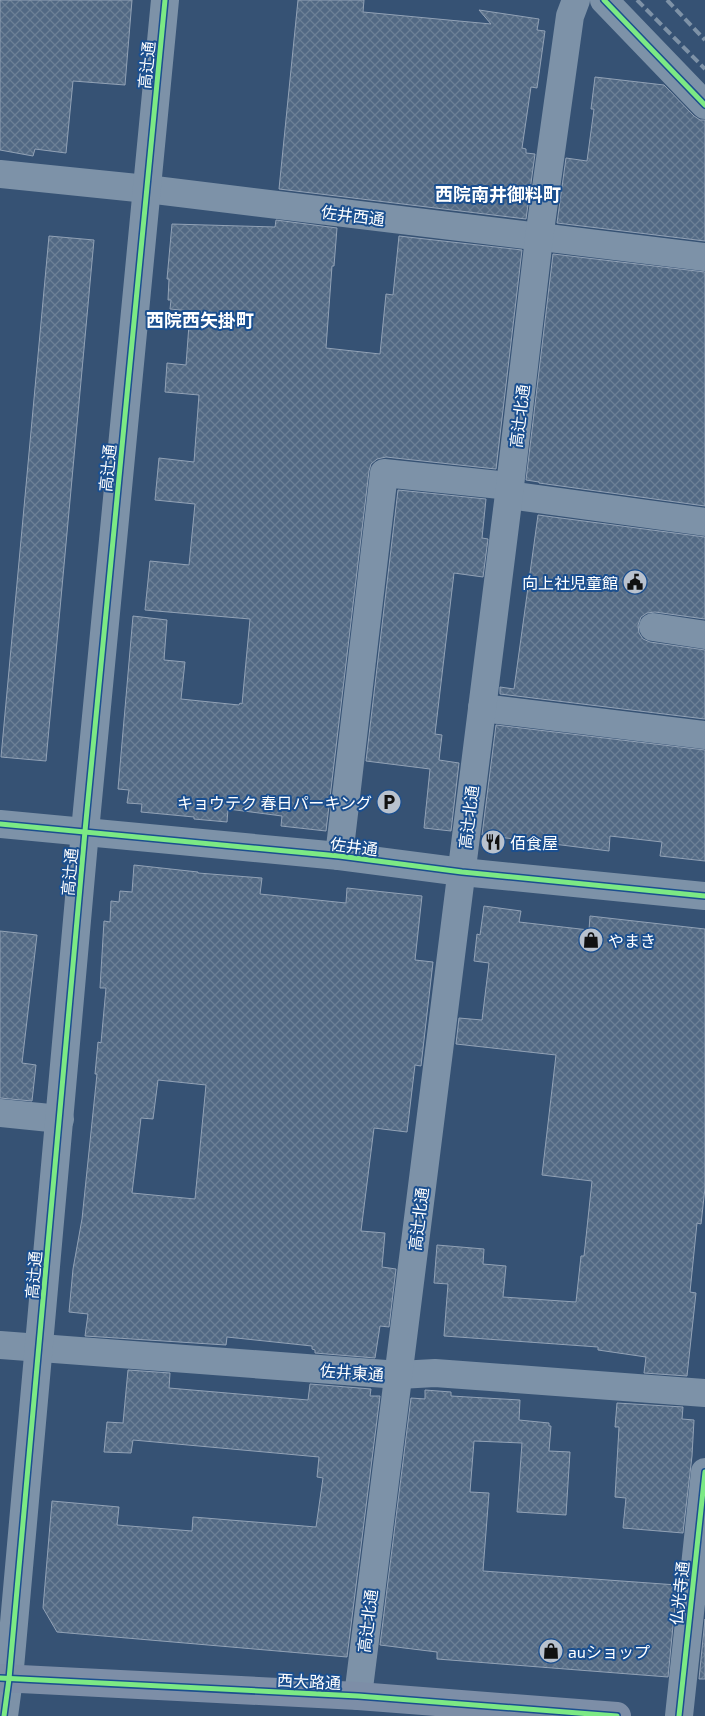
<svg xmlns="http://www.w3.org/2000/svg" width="705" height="1716" viewBox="0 0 705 1716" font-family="'Exo 2','Noto Sans JP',sans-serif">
<defs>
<pattern id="building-cross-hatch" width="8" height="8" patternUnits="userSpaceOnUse" patternTransform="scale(1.25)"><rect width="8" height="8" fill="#526984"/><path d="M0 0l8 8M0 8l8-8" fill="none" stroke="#6c8096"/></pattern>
</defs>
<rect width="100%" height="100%" fill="#365274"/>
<g fill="url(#building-cross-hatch)" stroke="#92a2b6" fill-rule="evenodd">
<polygon points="0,0 132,0 125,85 73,81 66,153 35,149 33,156 0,150"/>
<polygon points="298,0 364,0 363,12 491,24 479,10 539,19 537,30 545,31 537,88 531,87 522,148 526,149 526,153 535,154 526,219 279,189"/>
<polygon points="595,77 664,85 694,116 700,120 705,120 705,241 557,223 566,158 587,161 594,109 591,109"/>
<polygon points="276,220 337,228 334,266 332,266 326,348 380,354 386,294 393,295 399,236 522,250 496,469 386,457 377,459 371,464 369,471 326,831 281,826 282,816 228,809 227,822 194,819 194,817 141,812 142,804 127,803 129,790 118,789 133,616 167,620 164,660 185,662 181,699 239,705 240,703 242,704 250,619 145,610 150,561 189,565 195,504 155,500 159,458 194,462 199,395 165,392 167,363 186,365 190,311 170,309 171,300 168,300 169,279 167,279 172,224 275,227"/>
<polygon points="49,236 94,240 46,761 1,757"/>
<polygon points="553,254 705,272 705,506 539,483 539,482 526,480"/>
<polygon points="398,490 486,499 482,538 488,539 483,577 454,573 435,734 442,735 439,760 459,763 451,831 424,828 430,769 366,761"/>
<polygon points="538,515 705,537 705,619 655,612 647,613 641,617 638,625 639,633 643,639 650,642 705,650 705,719 500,694 500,687 514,689"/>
<polygon points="496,725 705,750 705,861 660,856 662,842 610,836 609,851 482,835"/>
<path d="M 134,865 L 198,872 L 198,873 L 262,878 L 260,894 L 346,903 L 347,888 L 422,896 L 415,960 L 433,962 L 421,1066 L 415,1065 L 407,1132 L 374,1128 L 361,1231 L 385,1233 L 382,1267 L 396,1269 L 389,1327 L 380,1326 L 375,1358 L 315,1353 L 315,1350 L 312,1349 L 312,1346 L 227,1337 L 226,1345 L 85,1336 L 88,1314 L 69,1312 L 73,1269 L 82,1219 L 97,1074 L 95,1074 L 98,1042 L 101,1043 L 106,988 L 100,988 L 104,921 L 110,922 L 111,901 L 119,902 L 120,891 L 132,892 ZM 158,1080 L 206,1085 L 195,1199 L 132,1193 L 141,1118 L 153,1119 Z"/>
<polygon points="484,906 521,911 519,922 589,930 590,916 705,929 705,1188 701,1224 697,1223 690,1292 696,1293 687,1376 644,1373 646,1357 598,1350 598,1347 444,1336 448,1284 434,1283 437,1245 484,1249 483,1264 506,1266 503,1297 576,1302 581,1256 584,1256 592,1181 542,1175 556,1055 456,1044 459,1018 482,1020 489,963 474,961 477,934 480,935"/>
<polygon points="0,931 37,935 22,1063 36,1065 32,1101 0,1098"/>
<polygon points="128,1370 170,1373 169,1388 308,1400 310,1384 371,1389 370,1396 380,1396 347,1657 57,1632 43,1608 52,1501 119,1507 117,1525 192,1531 193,1517 316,1527 323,1478 317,1477 319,1457 133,1440 131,1453 104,1452 107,1422 123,1423"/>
<polygon points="425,1390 451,1392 451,1396 520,1400 519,1420 549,1423 549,1426 551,1426 549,1451 570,1452 566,1515 517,1512 522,1443 474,1441 470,1492 489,1493 483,1571 677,1585 668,1677 437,1659 437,1652 380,1645 411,1398 425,1399"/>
<polygon points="617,1403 683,1407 682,1419 694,1420 692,1456 683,1533 623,1528 626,1498 615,1497 619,1427 615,1427"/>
<polygon points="705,1619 705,1679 699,1679"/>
</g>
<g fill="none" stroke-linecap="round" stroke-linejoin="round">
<g stroke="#7d92a8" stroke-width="28">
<polyline points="604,0 705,105"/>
<polyline points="0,174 147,189 705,257"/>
<polyline points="509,495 705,522"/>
<polyline points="653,627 705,635"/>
<polyline points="482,708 705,735"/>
<polyline points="0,824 339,856 462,872 705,896"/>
<polyline points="339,856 384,473 510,486"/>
<polyline points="0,1113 60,1119"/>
<polyline points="0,1345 399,1375 435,1373 705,1393"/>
<polyline points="358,1696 510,486 539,238 570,16 576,0"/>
<polyline points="4,1716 9,1679 85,831 165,0"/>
<polyline points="679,1716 705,1472"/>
</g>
<polyline stroke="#7d8ea7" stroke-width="28" points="0,1678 358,1696 617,1716"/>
<g stroke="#7e92a7" stroke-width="4" stroke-dasharray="9 4" stroke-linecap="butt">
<polyline points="637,0 705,69"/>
<polyline points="667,0 705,40"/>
</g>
<defs>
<g id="cycleway">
<polyline points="604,0 705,105"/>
<polyline points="0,824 339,856 462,872 705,896"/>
<polyline points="0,1678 358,1696 617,1716"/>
<polyline points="4,1716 9,1679 85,831 165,0"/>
<polyline points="679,1716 705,1472"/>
</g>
</defs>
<use href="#cycleway" stroke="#1b4f8f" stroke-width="8"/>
<use href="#cycleway" stroke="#7ce984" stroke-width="5"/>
</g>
<defs>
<symbol id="civic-disc" viewBox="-11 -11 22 22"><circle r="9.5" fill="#b9c2ce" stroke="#1b4f8f"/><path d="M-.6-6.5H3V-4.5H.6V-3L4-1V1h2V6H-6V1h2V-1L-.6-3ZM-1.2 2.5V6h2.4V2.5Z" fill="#111"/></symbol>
<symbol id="parking-disc" viewBox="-11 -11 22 22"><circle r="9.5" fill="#b9c2ce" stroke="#1b4f8f"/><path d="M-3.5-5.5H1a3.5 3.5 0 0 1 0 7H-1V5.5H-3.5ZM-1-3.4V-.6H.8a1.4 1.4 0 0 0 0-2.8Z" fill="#111"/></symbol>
<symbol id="restaurant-disc" viewBox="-11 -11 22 22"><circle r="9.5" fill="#b9c2ce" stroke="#1b4f8f"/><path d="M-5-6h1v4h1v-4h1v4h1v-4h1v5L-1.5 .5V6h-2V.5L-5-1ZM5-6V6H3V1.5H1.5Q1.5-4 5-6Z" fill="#111"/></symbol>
<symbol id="shop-disc" viewBox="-11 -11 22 22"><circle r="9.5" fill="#b9c2ce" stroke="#1b4f8f"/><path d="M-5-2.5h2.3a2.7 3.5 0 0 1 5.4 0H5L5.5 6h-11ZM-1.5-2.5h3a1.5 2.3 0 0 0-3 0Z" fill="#111"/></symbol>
</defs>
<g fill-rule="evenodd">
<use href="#civic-disc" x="621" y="568" width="28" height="28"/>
<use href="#parking-disc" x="375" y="788" width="28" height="28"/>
<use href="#restaurant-disc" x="479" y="828" width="28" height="28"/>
<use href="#shop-disc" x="577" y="926" width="28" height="28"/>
<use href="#shop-disc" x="537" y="1637" width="28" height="28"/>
</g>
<g text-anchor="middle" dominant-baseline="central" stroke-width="4" stroke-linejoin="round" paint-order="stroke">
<g font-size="16" fill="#fff" stroke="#1b4f8f">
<text transform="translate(146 65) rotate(-84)">高辻通</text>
<text transform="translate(353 215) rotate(7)">佐井西通</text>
<text transform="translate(519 416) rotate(-83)">高辻北通</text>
<text transform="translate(107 468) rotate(-84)">高辻通</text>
<text transform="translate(468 817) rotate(-83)">高辻北通</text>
<text transform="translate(354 846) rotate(7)">佐井通</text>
<text transform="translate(69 872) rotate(-85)">高辻通</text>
<text transform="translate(418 1219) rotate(-83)">高辻北通</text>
<text transform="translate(33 1275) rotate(-85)">高辻通</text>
<text transform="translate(352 1372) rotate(4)">佐井東通</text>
<text transform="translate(679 1593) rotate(-84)">仏光寺通</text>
<text transform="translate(367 1621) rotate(-83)">高辻北通</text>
<text transform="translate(309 1681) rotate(3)">西大路通</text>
</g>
<g font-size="16" fill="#fff" stroke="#1b4f8f" text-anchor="start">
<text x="618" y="582" text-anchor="end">向上社児童館</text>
<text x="372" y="802" text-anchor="end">キョウテク 春日パーキング</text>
<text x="510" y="842">佰食屋</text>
<text x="608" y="940">やまき</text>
<text x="568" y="1651">auショップ</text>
</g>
<g font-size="18" font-weight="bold" fill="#fff" stroke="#1b4f8f">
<text x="498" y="194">西院南井御料町</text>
<text x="200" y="320">西院西矢掛町</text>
</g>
</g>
</svg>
